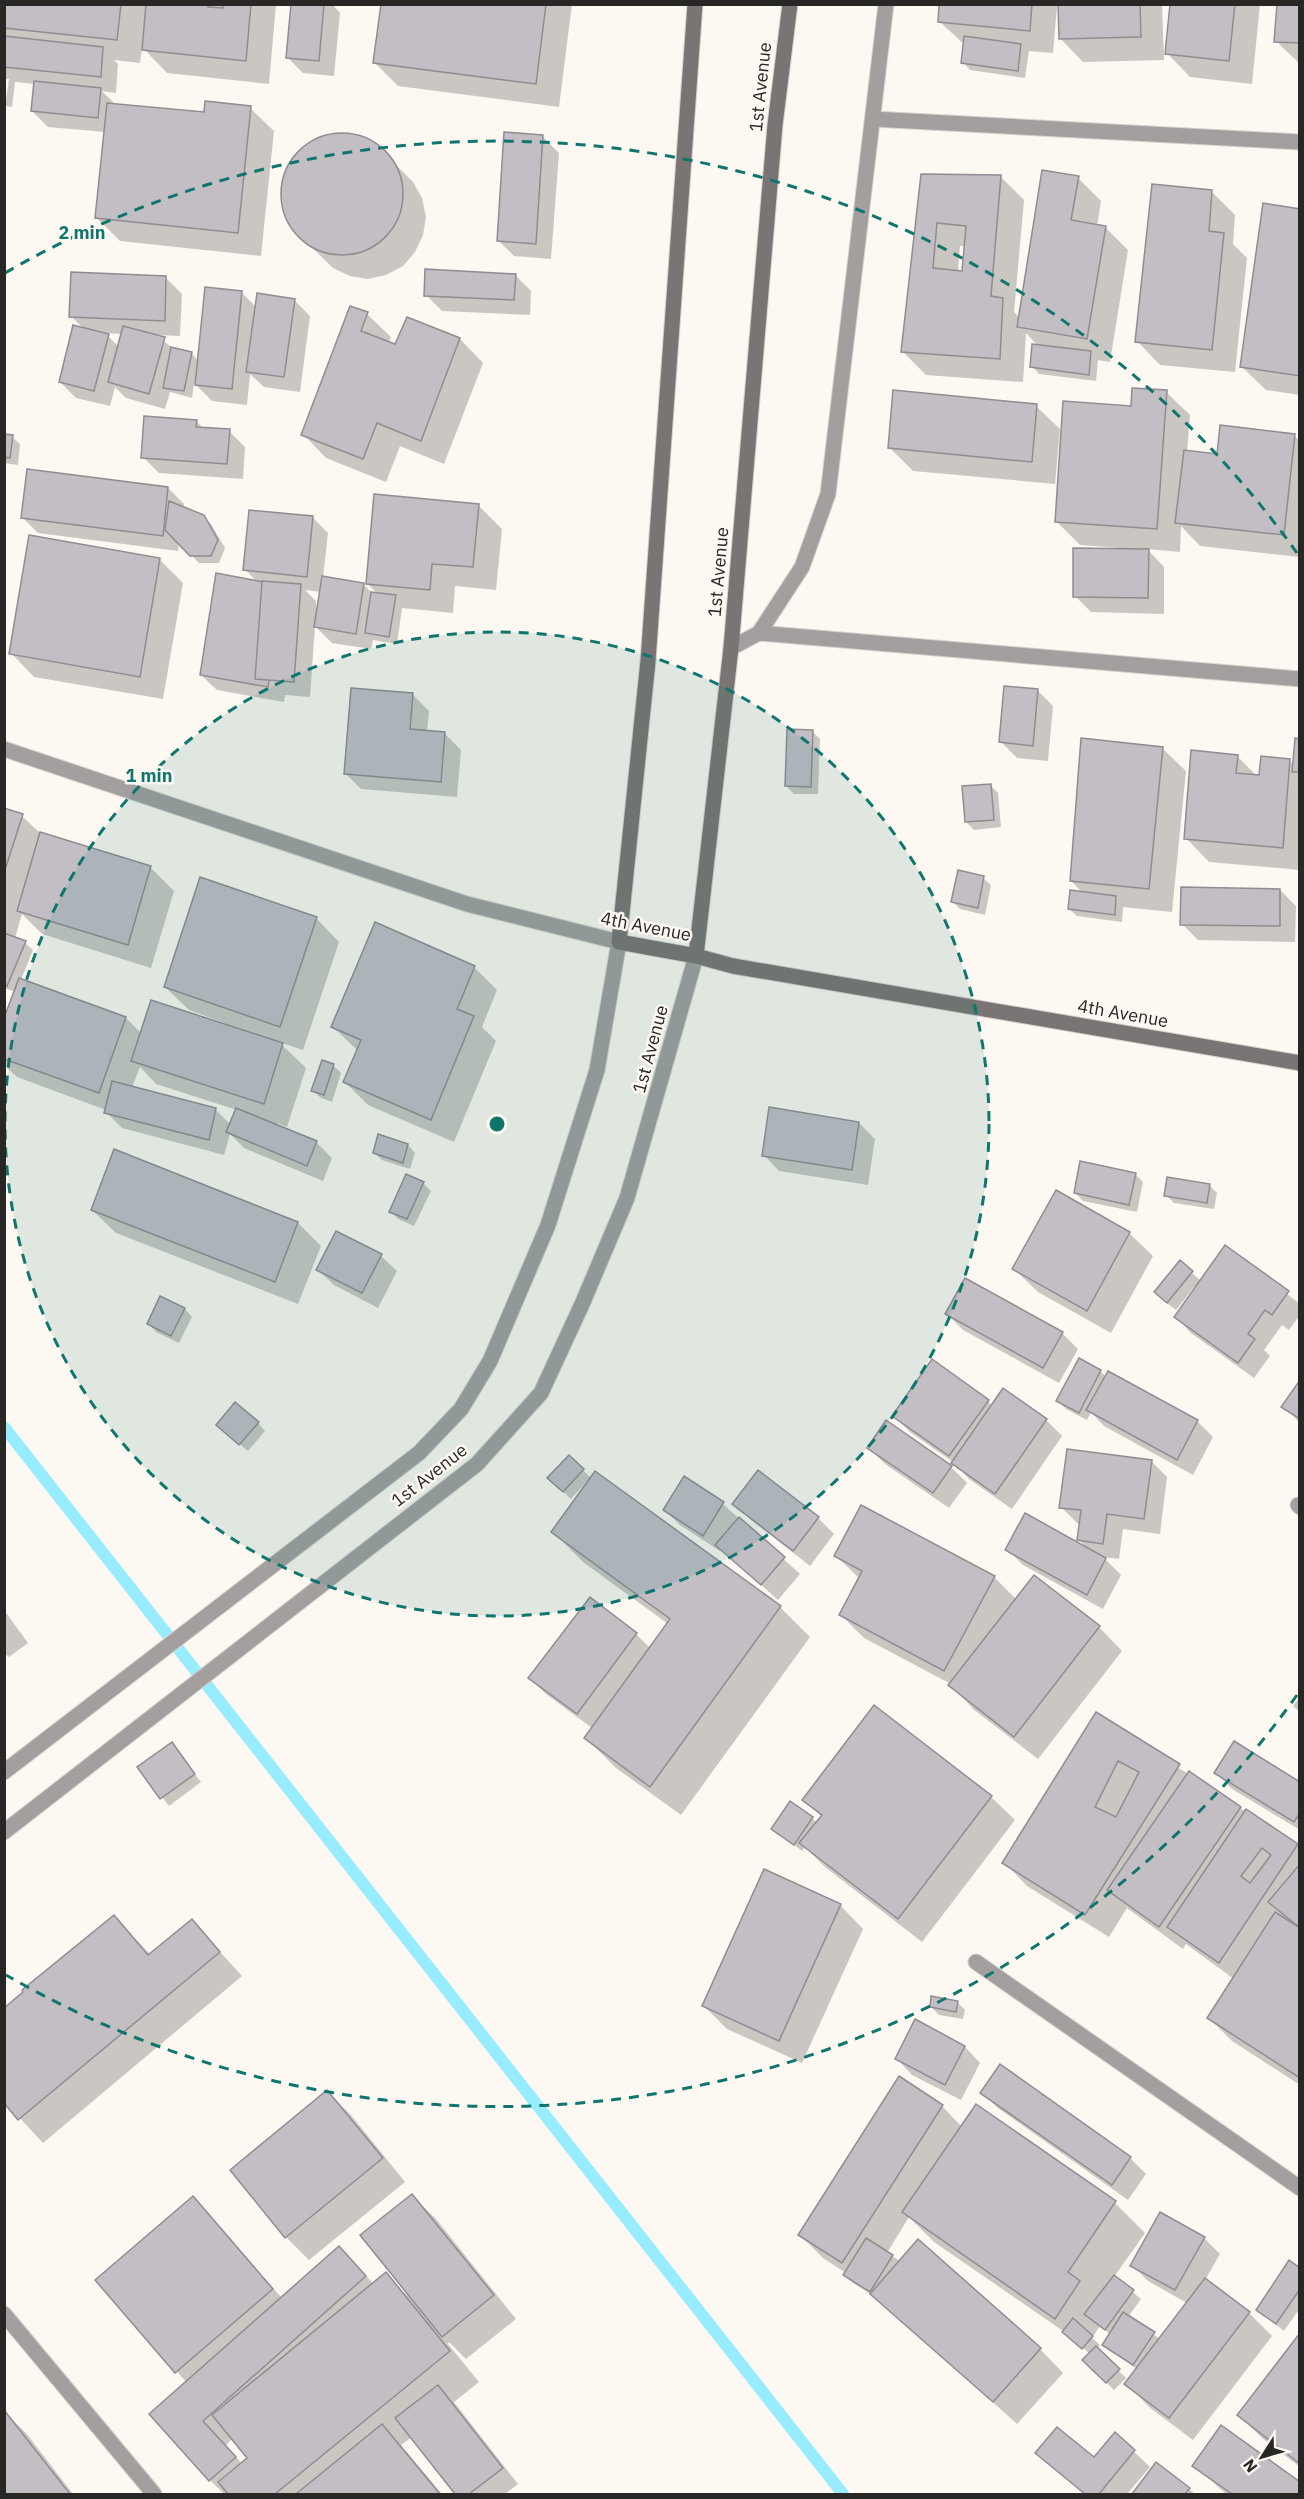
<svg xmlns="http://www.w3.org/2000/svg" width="1304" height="2499" viewBox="0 0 1304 2499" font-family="'IBM Plex Sans',sans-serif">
<rect width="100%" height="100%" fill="#fdf8f2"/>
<g fill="#0003" fill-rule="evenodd">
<polygon points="4,4 276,4 269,84 167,73 142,47 140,63 114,60 118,64 116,93 102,91 116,105 206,114 250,108 274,131 261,256 120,241 97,218 105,132 48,127 32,111 35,84 15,82 12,107 5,106 9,79 6,79 4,88 4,38 9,38 4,34"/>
<polygon points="292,4 332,4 340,13 334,76 303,73 287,57"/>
<polygon points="382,4 572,4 559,107 398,86 375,63"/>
<polygon points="941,4 1162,4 1164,60 1083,62 1060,38 1059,6 1057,6 1053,53 1029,51 1025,78 970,70 963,62 965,45 939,21"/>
<polygon points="1172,4 1260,4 1252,84 1190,77 1167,53"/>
<polygon points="1300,4 1300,64 1276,41"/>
<polygon points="340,134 358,136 375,144 413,182 422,198 426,217 423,235 415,252 403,266 386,275 368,279 350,276 333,268 295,231 286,214 282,196 284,177 292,160 304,147 321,138"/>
<polygon points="543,137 559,153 551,259 514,256 498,240"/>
<path d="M 923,175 L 1000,176 L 1024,200 L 1014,312 L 1020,318 L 1078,178 L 1101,201 L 1097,226 L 1105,227 L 1128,250 L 1110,362 L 1098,360 L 1096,381 L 1039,374 L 1032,366 L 1038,346 L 1026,333 L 1023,382 L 926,375 L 903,352 ZM 960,246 L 966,246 L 963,272 L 958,272 Z"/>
<polygon points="1212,192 1235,215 1233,244 1247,258 1235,372 1160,365 1137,341"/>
<polygon points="1300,210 1300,395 1266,390 1242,367"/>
<polygon points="515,275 531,291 530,315 442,311 426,295"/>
<path d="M 166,278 L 182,294 L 180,336 L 156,335 L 175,350 L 191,353 L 199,361 L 241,292 L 256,307 L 294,300 L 310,316 L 300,392 L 264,387 L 250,374 L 247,405 L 212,401 L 194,383 L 192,398 L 170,392 L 165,409 L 126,398 L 115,387 L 110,406 L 76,398 L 60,382 L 84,329 L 71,316 ZM 105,333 L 123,334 L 119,347 Z"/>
<polygon points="367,314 391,337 388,343 396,346 407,319 460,339 483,363 444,464 400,446 386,482 326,458 303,434"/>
<polygon points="1166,392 1190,415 1187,452 1218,456 1294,436 1300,441 1300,557 1200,546 1181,526 1180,552 1147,549 1164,567 1164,614 1091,612 1075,596 1122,548 1080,545 1056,521 1132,407"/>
<polygon points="1036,406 1060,429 1055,484 913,471 889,447"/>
<polygon points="196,421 204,429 229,431 245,447 243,479 159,473 143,457"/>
<polygon points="4,436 12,437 20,444 18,465 4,463"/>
<polygon points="168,488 184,504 183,508 203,516 211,524 225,548 219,563 199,563 179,543 178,551 38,533 22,517"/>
<path d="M 478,505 L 502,529 L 496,590 L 455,586 L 453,613 L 402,608 L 397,644 L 373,640 L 371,649 L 332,643 L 315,626 L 310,697 L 285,695 L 284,702 L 217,690 L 201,675 L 257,582 L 245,569 L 312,517 L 328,533 L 323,578 L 363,584 L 372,593 L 378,594 L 367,583 ZM 305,590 L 321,592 L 318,611 L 316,611 L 316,601 Z"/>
<polygon points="159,559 183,583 163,699 34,677 11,653"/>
<polygon points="1037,690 1053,706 1048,761 1017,758 1001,742"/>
<polygon points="413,695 429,711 427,732 445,734 461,750 457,797 361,789 345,773"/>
<polygon points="812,731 820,739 818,794 794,794 786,786"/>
<polygon points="1300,740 1300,870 1209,862 1186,838 1237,756 1257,776 1289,760 1294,766"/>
<polygon points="1162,748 1186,771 1172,912 1123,907 1122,922 1077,916 1069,909 1083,893 1071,881"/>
<polygon points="991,786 998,793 1001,827 974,830 966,822"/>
<path d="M 4,810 L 22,816 L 40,833 L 151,868 L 174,891 L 151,968 L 42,934 L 22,914 L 15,938 L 25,943 L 33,950 L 21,980 L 126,1018 L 142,1034 L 226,1026 L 227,1024 L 189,1010 L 165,987 L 316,918 L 339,942 L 303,1050 L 279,1042 L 306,1068 L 287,1127 L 277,1123 L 276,1126 L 316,1142 L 332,1158 L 323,1181 L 244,1148 L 230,1134 L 224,1155 L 122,1128 L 106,1112 L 106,1110 L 17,1077 L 4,1065 L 4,1023 L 16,992 L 4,988 ZM 140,1067 L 156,1084 L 237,1110 L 231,1125 L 216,1110 L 132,1087 Z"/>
<polygon points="983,878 991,885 985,915 960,909 953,902"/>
<polygon points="1280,890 1296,906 1295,942 1198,940 1182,924"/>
<polygon points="474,967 497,990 482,1027 496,1041 454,1142 368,1105 345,1082 358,1051 333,1027"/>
<polygon points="333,1065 341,1073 332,1102 321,1098 313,1091"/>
<polygon points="859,1123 875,1139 868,1185 779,1171 764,1155"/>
<polygon points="408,1145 415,1153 410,1169 382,1160 374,1153"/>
<polygon points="114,1151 298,1223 321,1246 298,1304 116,1233 92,1210"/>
<polygon points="1135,1174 1143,1182 1137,1212 1083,1201 1075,1193"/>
<polygon points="423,1183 431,1191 414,1226 398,1219 391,1211"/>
<polygon points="1209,1185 1217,1193 1214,1209 1174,1203 1166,1195"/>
<polygon points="1129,1233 1153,1256 1111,1333 1038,1292 1014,1269"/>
<polygon points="1226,1247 1300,1304 1300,1315 1289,1330 1282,1325 1264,1350 1270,1356 1254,1378 1191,1333 1176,1317 1196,1288 1194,1287 1176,1310 1163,1300 1180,1262 1201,1281"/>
<polygon points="381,1256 397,1271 378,1308 334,1285 318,1270"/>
<polygon points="161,1298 185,1309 192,1317 179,1343 156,1332 149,1324"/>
<polygon points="947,1314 1062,1333 1078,1349 1059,1383 963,1330"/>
<polygon points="1100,1371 1106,1377 1109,1373 1197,1421 1213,1437 1193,1475 1104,1426 1091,1412 1087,1420 1066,1409 1058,1401"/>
<polygon points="1300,1382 1300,1423 1283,1406"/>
<polygon points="1003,1390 1046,1420 1062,1436 1012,1509 969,1479 953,1462 910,1432 894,1416 988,1401 992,1406"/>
<polygon points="258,1423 265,1431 248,1451 226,1433"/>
<polygon points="869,1448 951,1467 967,1483 949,1508 885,1464"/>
<polygon points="1151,1461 1167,1477 1160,1534 1123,1529 1119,1559 1103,1557 1121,1575 1103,1609 1023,1565 1007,1549 1086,1547 1079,1540 1081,1524 1077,1523 1061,1507"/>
<polygon points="583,1470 592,1479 780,1607 810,1637 681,1815 616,1768 586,1738 592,1728 546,1694 530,1678 636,1634 650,1648 668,1624 583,1562 553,1532 590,1481 588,1480 571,1499 556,1485"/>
<polygon points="685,1479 723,1504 800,1574 778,1600 721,1549 720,1551 680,1525 665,1510"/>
<polygon points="734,1503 818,1518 834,1534 810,1566 750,1519"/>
<polygon points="836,1556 994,1577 1017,1600 1035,1577 1099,1627 1122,1651 1038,1759 973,1709 951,1684 864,1638 841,1615 860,1579"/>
<polygon points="4,1610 28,1643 9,1657 4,1653"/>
<polygon points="1300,1697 1300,1712 1293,1706"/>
<polygon points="874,1708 991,1797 1015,1820 922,1942 825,1867 805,1847 802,1851 773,1829 812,1818 817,1823 822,1817 804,1800"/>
<polygon points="1096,1714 1300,1847 1300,2085 1232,2041 1209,2018 1234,1979 1186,1944 1183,1949 1127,1908 1109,1937 1027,1886 1004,1862"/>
<polygon points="171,1744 201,1782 169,1806 139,1768"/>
<polygon points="1216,1773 1300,1783 1300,1830 1232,1789"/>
<polygon points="840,1905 863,1929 802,2063 727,2029 704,2006"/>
<polygon points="114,1917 151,1955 192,1921 242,1976 43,2143 4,2101"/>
<polygon points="957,2002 965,2010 963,2019 939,2015 931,2007"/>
<polygon points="915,2021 965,2047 980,2063 961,2100 912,2075 897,2059"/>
<polygon points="327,2092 351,2115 405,2182 309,2260 286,2237"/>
<polygon points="982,2092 1130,2158 1146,2174 1128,2200 998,2108"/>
<polygon points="942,2106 962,2127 1115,2203 1145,2233 1114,2277 1141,2299 1128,2317 1160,2339 1187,2303 1148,2281 1132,2265 1204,2238 1220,2254 1205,2280 1249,2313 1272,2336 1193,2440 1149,2407 1126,2383 1137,2369 1103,2345 1110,2334 1100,2326 1092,2338 1100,2345 1096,2349 1126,2378 1114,2390 1084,2360 1090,2354 1066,2333 934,2242 909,2217 887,2253 1040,2349 1063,2373 1017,2424 877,2298 853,2283 845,2275 846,2273 823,2258 800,2235"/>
<path d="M 412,2196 L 436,2219 L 516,2319 L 466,2359 L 449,2342 L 448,2344 L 479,2382 L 454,2402 L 518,2484 L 505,2494 L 457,2494 L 412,2437 L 401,2445 L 442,2494 L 224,2494 L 210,2480 L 187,2383 L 97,2280 L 193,2198 L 282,2298 L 339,2248 L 374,2284 L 386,2275 L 413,2301 ZM 233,2438 L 249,2458 L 242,2464 L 226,2445 Z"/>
<polygon points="1300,2269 1300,2308 1284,2331 1258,2310"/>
<polygon points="1300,2336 1300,2467 1262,2438 1239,2415"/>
<polygon points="4,2412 26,2433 73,2494 4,2494"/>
<polygon points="1115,2434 1150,2467 1127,2494 1084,2494 1037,2452 1094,2460"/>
<polygon points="1156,2464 1189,2489 1195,2494 1134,2494"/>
<polygon points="1194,2465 1300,2484 1300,2494 1226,2494"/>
</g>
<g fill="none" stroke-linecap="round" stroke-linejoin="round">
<polyline stroke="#98ecff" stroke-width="12" points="4,1427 843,2494"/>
</g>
<g fill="#c3bec4" stroke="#918c91" stroke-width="1.5" fill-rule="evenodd">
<polygon points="4,4 121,4 117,40 4,28"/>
<polygon points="146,4 209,4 208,7 223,8 223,4 251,4 246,61 142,50"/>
<polygon points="291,4 324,4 319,61 286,58"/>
<polygon points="381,4 546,4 536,84 373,63"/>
<polygon points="939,4 1032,4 1030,31 938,22"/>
<polygon points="1058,4 1140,4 1141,37 1059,39"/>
<polygon points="1170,4 1235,4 1229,61 1165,54"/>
<polygon points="1277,4 1300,4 1300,43 1274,42"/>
<polygon points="4,36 103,47 101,77 4,67"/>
<polygon points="964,36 1021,44 1018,71 961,63"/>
<polygon points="34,81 101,88 98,118 31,111"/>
<polygon points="205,101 251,106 238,233 95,218 107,103 204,112"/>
<polygon points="504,132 543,135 536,244 497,241"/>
<circle cx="342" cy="194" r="61"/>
<polygon points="1042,170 1079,176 1071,220 1106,226 1087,339 1017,327"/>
<path d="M 921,174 L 1001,175 L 991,296 L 1003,298 L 1000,359 L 901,352 ZM 937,223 L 966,226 L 962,271 L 933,268 Z"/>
<polygon points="1152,184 1212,190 1209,231 1224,233 1212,350 1135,342"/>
<polygon points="1263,203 1300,209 1300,376 1240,367"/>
<polygon points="425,269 516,274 514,300 424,296"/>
<polygon points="71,272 166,276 165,321 69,317"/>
<polygon points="205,287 242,291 232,389 195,385"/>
<polygon points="257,293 295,299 284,377 246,372"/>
<polygon points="350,306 368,312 361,331 395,344 407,317 460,338 421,441 377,423 363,459 301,435"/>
<polygon points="73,325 109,334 94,391 59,382"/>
<polygon points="123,326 165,337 149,394 108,382"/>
<polygon points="1032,344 1091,351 1089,375 1030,367"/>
<polygon points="171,347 192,352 184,391 163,388"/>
<polygon points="1132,388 1167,390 1157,529 1055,522 1063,401 1131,406"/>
<polygon points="893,390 1037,404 1032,462 888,448"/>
<polygon points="144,416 197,420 196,427 230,429 227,464 141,458"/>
<polygon points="1220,425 1295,434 1284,535 1175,523 1184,450 1217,454"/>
<polygon points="4,434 13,435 10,458 4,457"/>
<polygon points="27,469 168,487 163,536 21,518"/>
<polygon points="374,494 479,504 473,567 432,564 430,590 366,584"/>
<polygon points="169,501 204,515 218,540 211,556 190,556 165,530"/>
<polygon points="249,510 313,516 307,577 243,570"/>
<polygon points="29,535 160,558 140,677 9,654"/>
<polygon points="1073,548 1149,549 1148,598 1073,597"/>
<polygon points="216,573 285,586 268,687 200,675"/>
<polygon points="322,576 364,583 356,634 314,627"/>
<polygon points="262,581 301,584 294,682 255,679"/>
<polygon points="371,592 396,595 389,637 365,633"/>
<polygon points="1004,686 1038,689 1033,746 999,742"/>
<polygon points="351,688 413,693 410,729 445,732 441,782 344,774"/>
<polygon points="787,729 813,730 811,787 785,786"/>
<polygon points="1081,738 1163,747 1149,889 1070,881"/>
<polygon points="1295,738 1300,739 1300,772 1292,772"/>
<polygon points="1191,750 1238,755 1236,773 1259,775 1261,756 1290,759 1283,848 1184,839"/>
<polygon points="991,784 994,820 965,822 962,786"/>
<polygon points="4,808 23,814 4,873"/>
<polygon points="40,832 151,866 128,945 17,911"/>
<polygon points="958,870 984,876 978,908 951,902"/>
<polygon points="200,877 317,917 280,1027 164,987"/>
<polygon points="1181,887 1280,889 1280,926 1180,925"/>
<polygon points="1070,890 1116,896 1115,915 1068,909"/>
<polygon points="375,922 475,966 457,1009 474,1016 431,1120 343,1082 361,1040 331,1027"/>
<polygon points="4,933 26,941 7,986 4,984"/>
<polygon points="19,978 126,1017 99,1093 4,1059 4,1018"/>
<polygon points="151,1000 283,1043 264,1104 131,1061"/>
<polygon points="322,1060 334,1064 324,1095 311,1091"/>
<polygon points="112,1081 216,1108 209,1140 104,1113"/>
<polygon points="769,1107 859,1122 852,1170 762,1156"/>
<polygon points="236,1108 317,1141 307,1166 226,1132"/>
<polygon points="378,1134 408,1144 403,1163 373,1153"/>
<polygon points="114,1149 298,1222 275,1282 91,1210"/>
<polygon points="1080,1161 1136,1173 1129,1205 1074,1193"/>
<polygon points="406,1174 424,1182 407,1219 389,1212"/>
<polygon points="1167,1177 1210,1184 1207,1203 1164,1196"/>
<polygon points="1056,1190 1130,1232 1087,1311 1012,1269"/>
<polygon points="336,1231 382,1254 362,1293 316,1270"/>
<polygon points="1225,1245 1289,1291 1272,1315 1265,1310 1248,1334 1255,1339 1238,1363 1174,1317"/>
<polygon points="1180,1260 1193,1271 1167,1303 1154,1292"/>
<polygon points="965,1278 1063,1332 1043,1368 945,1314"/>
<polygon points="160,1296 185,1308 171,1336 147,1324"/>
<polygon points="1079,1358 1101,1370 1079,1413 1056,1401"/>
<polygon points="932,1359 989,1400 949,1456 892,1416"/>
<polygon points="1108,1371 1198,1420 1177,1460 1086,1410"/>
<polygon points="1300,1380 1300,1419 1281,1407"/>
<polygon points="1003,1388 1047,1419 995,1494 951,1463"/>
<polygon points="235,1402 259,1422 239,1445 216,1425"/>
<polygon points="886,1420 952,1466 933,1493 867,1448"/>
<polygon points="1067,1449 1152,1460 1144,1519 1107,1514 1103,1544 1077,1540 1081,1510 1059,1508"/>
<polygon points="569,1455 584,1469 563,1492 547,1478"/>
<polygon points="758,1470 819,1517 793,1551 732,1504"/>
<polygon points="595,1471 781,1606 650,1787 584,1738 670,1619 551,1532"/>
<polygon points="684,1476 724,1502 703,1536 663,1510"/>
<polygon points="861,1505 995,1576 944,1671 839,1615 862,1571 834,1556"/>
<polygon points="1025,1513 1106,1558 1087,1595 1005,1550"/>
<polygon points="739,1517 785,1557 761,1585 715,1545"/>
<polygon points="1034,1575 1100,1626 1014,1737 948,1685"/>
<polygon points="590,1597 637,1633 577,1714 528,1678"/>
<polygon points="874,1705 992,1796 898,1919 799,1843 822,1815 802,1800"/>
<path d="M 1096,1712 L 1180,1764 L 1085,1915 L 1002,1863 ZM 1118,1761 L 1139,1772 L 1116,1817 L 1095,1807 Z"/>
<polygon points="1234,1741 1300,1782 1300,1813 1294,1822 1214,1773"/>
<polygon points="172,1742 195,1774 160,1799 137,1767"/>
<polygon points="1189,1771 1241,1807 1159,1927 1107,1890"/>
<polygon points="790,1801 813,1817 794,1845 771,1829"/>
<path d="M 1246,1809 L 1298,1844 L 1219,1963 L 1167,1927 ZM 1262,1848 L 1271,1855 L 1250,1883 L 1241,1876 Z"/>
<polygon points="1300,1864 1300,1927 1299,1927 1268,1902"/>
<polygon points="764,1869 841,1904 779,2041 702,2006"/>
<polygon points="1275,1912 1300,1928 1300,2078 1207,2018"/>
<polygon points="114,1915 148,1955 192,1919 220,1952 18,2120 4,2103 4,2008 23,1992 22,1990"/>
<polygon points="931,1996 958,2001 956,2012 930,2007"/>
<polygon points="915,2019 965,2046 945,2085 895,2059"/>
<polygon points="1000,2064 1131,2157 1112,2185 980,2093"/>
<polygon points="899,2076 943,2105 842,2263 798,2235"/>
<polygon points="327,2090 383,2158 285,2238 230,2170"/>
<polygon points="976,2104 1116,2201 1068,2272 1080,2281 1055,2319 902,2212"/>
<polygon points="412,2194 494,2295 442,2337 360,2235"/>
<polygon points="193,2196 273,2289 175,2373 95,2280"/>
<polygon points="1160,2212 1205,2237 1175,2290 1130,2266"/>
<polygon points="866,2238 893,2255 870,2292 843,2275"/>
<polygon points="918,2239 1041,2348 993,2402 870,2294"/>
<polygon points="339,2246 366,2276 203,2421 236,2457 209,2481 149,2414"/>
<polygon points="1289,2260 1300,2268 1300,2289 1276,2324 1256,2310"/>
<polygon points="386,2272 450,2351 275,2494 228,2494 218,2482 247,2458 212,2415"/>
<polygon points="1114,2275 1134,2290 1105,2330 1084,2314"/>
<polygon points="1205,2278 1250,2312 1169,2418 1124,2384"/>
<polygon points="1123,2312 1155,2332 1133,2365 1102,2345"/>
<polygon points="1073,2318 1093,2336 1082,2349 1062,2332"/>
<polygon points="1300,2333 1300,2464 1237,2415"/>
<polygon points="1096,2346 1120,2369 1106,2383 1082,2360"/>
<polygon points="438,2385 503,2468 469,2494 455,2494 395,2418"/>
<polygon points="4,2410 70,2494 4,2494"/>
<polygon points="382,2424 440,2494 296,2494"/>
<polygon points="1221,2425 1300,2482 1300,2494 1232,2494 1192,2466"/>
<polygon points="1057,2427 1094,2457 1115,2432 1135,2450 1099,2494 1085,2494 1035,2453"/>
<polygon points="1156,2462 1190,2488 1185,2494 1132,2494"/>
</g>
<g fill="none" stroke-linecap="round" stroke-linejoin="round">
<defs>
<g id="street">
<polyline points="873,119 1300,142"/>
<polyline points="759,633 1300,679"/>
<polyline points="731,648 759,633 802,567 828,494 886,4"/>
<polyline points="4,749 467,904 619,942 597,1070 548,1225 490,1361 461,1409 419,1453 4,1772"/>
<polyline points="1298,1505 1300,1507"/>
<polyline points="4,1832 477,1464 541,1393 583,1302 627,1198 696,956"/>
<polyline points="976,1962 1300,2188"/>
<polyline points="4,2314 154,2494"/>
</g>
<g id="secondary">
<polyline points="695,4 648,661 619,942 696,956 733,966 1300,1063"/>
<polyline points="696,956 731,648 775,125 790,4"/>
</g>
</defs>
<use href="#street" stroke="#d7d2cd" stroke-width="17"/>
<use href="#secondary" stroke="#d7d2cd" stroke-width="17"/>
<use href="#street" stroke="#a39f9f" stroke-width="15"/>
<use href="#secondary" stroke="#7a7574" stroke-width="15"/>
</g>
<circle cx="497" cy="1124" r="492" fill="#0f766e" fill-opacity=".12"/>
<g fill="none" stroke="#0f766e" stroke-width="3" stroke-dasharray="10 8">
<circle cx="497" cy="1124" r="492"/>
<path d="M1297 1695A983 983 0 0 1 6 1975M5 273A983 983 0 0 1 1297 553"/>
</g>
<g text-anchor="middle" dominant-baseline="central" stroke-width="5" stroke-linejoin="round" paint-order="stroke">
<g font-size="18" fill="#292725" stroke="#fdf8f2">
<text transform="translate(760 87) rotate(-84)">1st Avenue</text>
<text transform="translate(718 572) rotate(-85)">1st Avenue</text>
<text transform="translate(646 926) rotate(11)">4th Avenue</text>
<text transform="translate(1123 1013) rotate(10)">4th Avenue</text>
<text transform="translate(650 1049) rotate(-75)">1st Avenue</text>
<text transform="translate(429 1475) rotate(-38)">1st Avenue</text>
</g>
</g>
<circle cx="497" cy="1124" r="9" fill="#0f766e" stroke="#fdf8f2" stroke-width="3"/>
<g font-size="18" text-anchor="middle" font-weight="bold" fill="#0f766e" stroke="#fdf8f2" stroke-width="5" stroke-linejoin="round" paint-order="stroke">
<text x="82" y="239">2 min</text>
<text x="149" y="782">1 min</text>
</g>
<rect width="1304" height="2499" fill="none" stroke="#292725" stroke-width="12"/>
<g transform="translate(1262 2457) rotate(233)" stroke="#fdf8f2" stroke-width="4.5" paint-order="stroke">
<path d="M0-4.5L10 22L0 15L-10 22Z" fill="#292725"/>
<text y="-9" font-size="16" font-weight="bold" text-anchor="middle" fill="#292725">N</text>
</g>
</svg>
